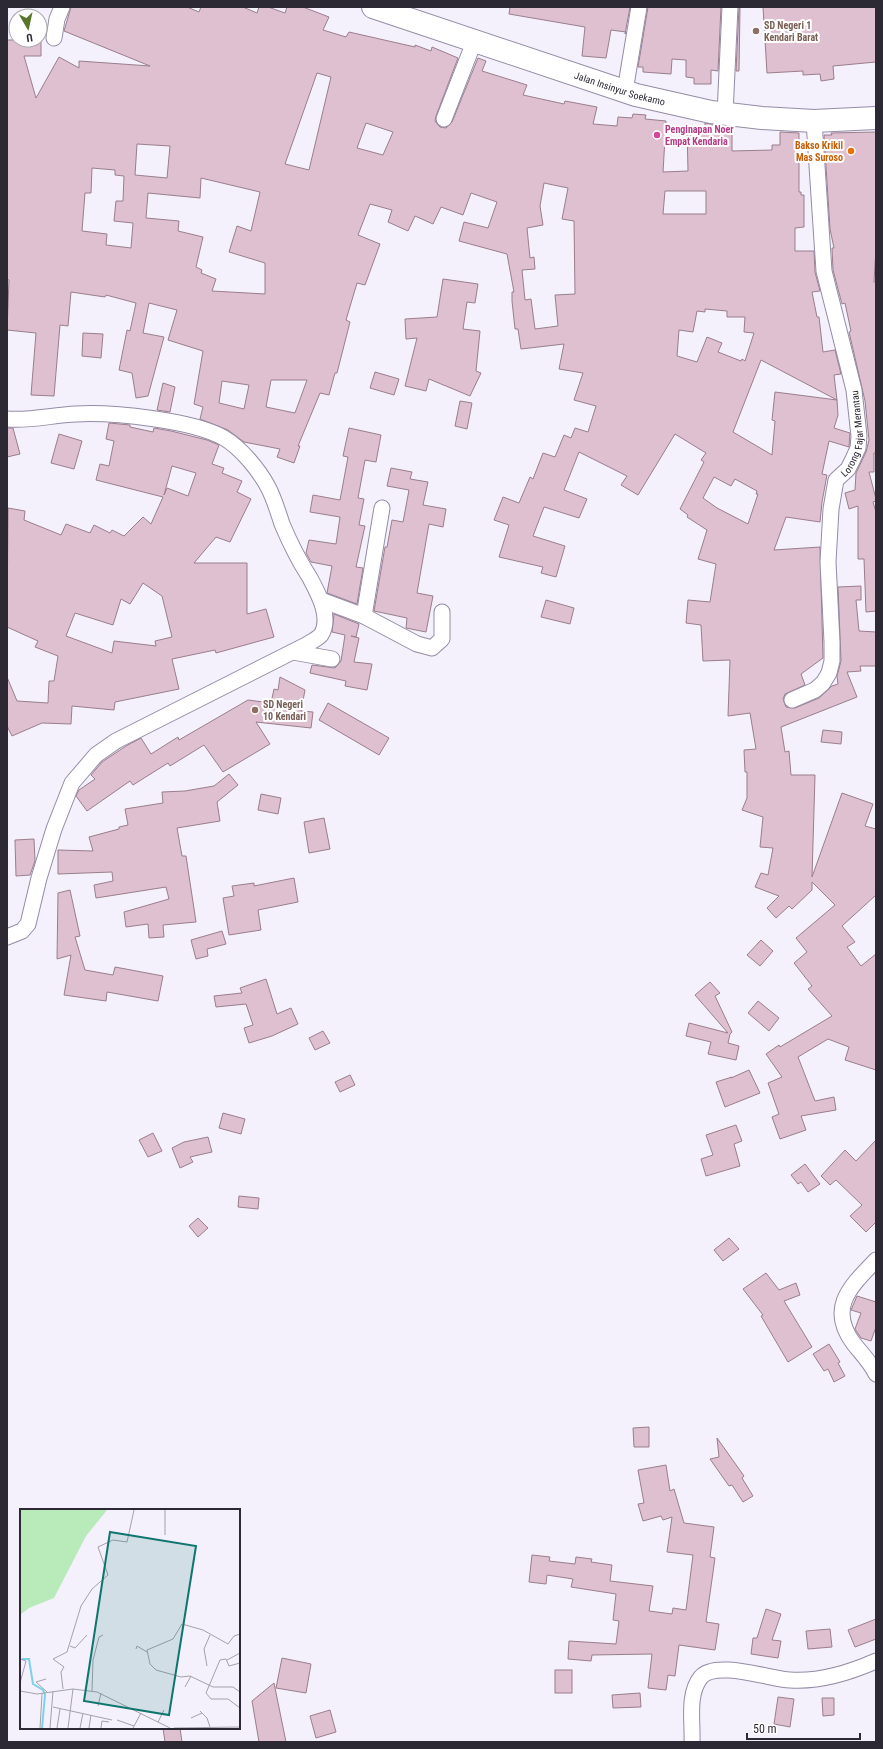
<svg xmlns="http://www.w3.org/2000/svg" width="883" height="1749" viewBox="0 0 883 1749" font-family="'Roboto Condensed',sans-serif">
<rect width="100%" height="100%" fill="#f4f0fc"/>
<g fill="#dec0d0" stroke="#9a7e8c" fill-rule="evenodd">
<path d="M 71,7 L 187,7 L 199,12 L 201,7 L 243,7 L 257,13 L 259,7 L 268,7 L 285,13 L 287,7 L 303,7 L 329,17 L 323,30 L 346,37 L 349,32 L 415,47 L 415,45 L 431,51 L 432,47 L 458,58 L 436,116 L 435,121 L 440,127 L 446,128 L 452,122 L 478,58 L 486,61 L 482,71 L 527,85 L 523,95 L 564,104 L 565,101 L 597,107 L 593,124 L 617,126 L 618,117 L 632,118 L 633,114 L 646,115 L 645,119 L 666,121 L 663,172 L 688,171 L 687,128 L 705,127 L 705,123 L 732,127 L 732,151 L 772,150 L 772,145 L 780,145 L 780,132 L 799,133 L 799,192 L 801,192 L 801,195 L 804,195 L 804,227 L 795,228 L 795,251 L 814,251 L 815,272 L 820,291 L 812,292 L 817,317 L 819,317 L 823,352 L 835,350 L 841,374 L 834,375 L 837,400 L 761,360 L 733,432 L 772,455 L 775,421 L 772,420 L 775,392 L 837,400 L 838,415 L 834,428 L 850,433 L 849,447 L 829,441 L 822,474 L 827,475 L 822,502 L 820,522 L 786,517 L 774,550 L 820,547 L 823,658 L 801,674 L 805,685 L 785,694 L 783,699 L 786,707 L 795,708 L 819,698 L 832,686 L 838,684 L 837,676 L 841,661 L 838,587 L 861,586 L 861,600 L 856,600 L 859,631 L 876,632 L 876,666 L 860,666 L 861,671 L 847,672 L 857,697 L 781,727 L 785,752 L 789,751 L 791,775 L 815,775 L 812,877 L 842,793 L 873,804 L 865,826 L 876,829 L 876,895 L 842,926 L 855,942 L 847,947 L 861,966 L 876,954 L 876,1070 L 845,1060 L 849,1047 L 828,1039 L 798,1057 L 815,1101 L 834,1097 L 836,1110 L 801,1116 L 806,1130 L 780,1139 L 772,1117 L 779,1114 L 768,1083 L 782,1077 L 766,1054 L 779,1045 L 780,1047 L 832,1016 L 808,989 L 812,986 L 794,963 L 807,952 L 796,938 L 835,905 L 812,882 L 812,890 L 792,909 L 789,906 L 776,918 L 767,908 L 779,896 L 755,887 L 761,873 L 768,875 L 773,848 L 760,847 L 763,817 L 742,810 L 747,798 L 747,772 L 745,772 L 744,750 L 756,749 L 750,713 L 728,716 L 730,660 L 703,661 L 701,625 L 686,623 L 688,600 L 710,602 L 716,564 L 698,559 L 707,530 L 687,517 L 688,515 L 680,509 L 704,462 L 701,460 L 706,453 L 675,434 L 638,495 L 621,485 L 627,476 L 579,452 L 564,490 L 587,499 L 579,518 L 544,507 L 533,536 L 565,546 L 556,577 L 541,573 L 543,567 L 499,557 L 509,525 L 494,520 L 503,497 L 519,503 L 530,477 L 533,479 L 543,453 L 555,457 L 564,435 L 571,438 L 575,428 L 588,432 L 596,406 L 574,400 L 583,373 L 559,369 L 564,344 L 521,349 L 518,329 L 515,329 L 512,301 L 512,292 L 514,292 L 507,254 L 459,241 L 464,222 L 488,228 L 497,202 L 471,193 L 463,215 L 441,207 L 433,224 L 415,216 L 408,231 L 388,222 L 392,210 L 370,204 L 358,235 L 380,244 L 365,285 L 357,283 L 346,320 L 350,322 L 337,373 L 335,373 L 329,395 L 320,393 L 298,446 L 300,446 L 294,463 L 277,457 L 280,449 L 244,442 L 228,430 L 200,419 L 203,407 L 194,404 L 203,351 L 168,340 L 177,310 L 149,303 L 143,333 L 164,337 L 148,396 L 136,398 L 132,373 L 119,370 L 127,330 L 130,331 L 136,303 L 106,295 L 105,297 L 71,292 L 68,326 L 60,325 L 54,396 L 31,395 L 36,333 L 7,330 L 9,280 L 7,279 L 7,40 L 41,40 L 41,56 L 24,56 L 36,98 L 59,57 L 79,68 L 79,61 L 150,66 L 64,31 ZM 317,73 L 331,77 L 309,170 L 285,164 ZM 366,123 L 393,132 L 383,155 L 357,148 ZM 137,144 L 170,146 L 167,178 L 135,175 ZM 92,168 L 115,170 L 115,175 L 124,176 L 123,201 L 116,201 L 114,221 L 133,223 L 131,248 L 106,245 L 107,234 L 82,231 L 85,193 L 91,193 ZM 201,178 L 260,192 L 251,231 L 237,226 L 229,252 L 265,263 L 265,294 L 212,291 L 216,279 L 201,273 L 202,270 L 196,267 L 203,237 L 178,231 L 179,221 L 146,218 L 148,193 L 200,198 ZM 544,183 L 568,188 L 562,219 L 574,221 L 575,294 L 555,295 L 558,326 L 535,329 L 531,299 L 525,300 L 522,270 L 535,269 L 534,257 L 530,258 L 527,228 L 543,225 L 540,206 ZM 665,191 L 706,191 L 706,214 L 663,214 ZM 705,309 L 727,311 L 727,317 L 745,317 L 744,332 L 754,333 L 745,361 L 742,359 L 741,361 L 718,352 L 722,343 L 707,337 L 697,362 L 677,356 L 679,330 L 693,332 L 697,311 L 705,312 ZM 271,380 L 307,380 L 295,413 L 266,407 ZM 222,381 L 249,385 L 244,409 L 219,403 ZM 714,477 L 731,486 L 735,479 L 757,491 L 756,494 L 758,494 L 748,524 L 717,508 L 703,498 Z"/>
<polygon points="510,7 630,7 625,34 626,32 611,30 606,58 582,56 585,27 509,14"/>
<polygon points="648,7 721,7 718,71 711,70 711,84 694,84 694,78 686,77 686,60 672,59 671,74 643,72 643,67 638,67"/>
<polygon points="739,7 740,7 739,71 736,71"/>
<polygon points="763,7 876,7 876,62 833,66 834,79 821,81 820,74 803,75 803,71 767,73"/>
<polygon points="876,132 876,248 874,282 876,282 876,453 874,453 874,472 869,472 876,499 876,501 873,502 876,512 876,611 866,612 864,559 858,559 858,506 849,509 845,493 855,490 856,473 866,452 869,440 865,401 849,332 851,331 845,303 842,304 833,270 832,248 834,248 830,229 824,135 832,135 831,133"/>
<polygon points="443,279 478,284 475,303 467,302 463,329 480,331 476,371 481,373 470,396 429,379 426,391 405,386 417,338 406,339 405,319 437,317"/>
<polygon points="83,333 103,334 101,358 82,356"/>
<polygon points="375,372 399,379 394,395 370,388"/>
<polygon points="163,383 175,387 170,412 157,410"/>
<polygon points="460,401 472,403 467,429 455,426"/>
<path d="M 109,423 L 130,425 L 130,427 L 153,432 L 154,428 L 171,431 L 207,440 L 219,445 L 212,464 L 224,468 L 222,473 L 242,481 L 237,492 L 251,499 L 230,542 L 216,537 L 194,563 L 247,563 L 247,614 L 266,609 L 274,637 L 216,653 L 215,650 L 172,659 L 179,689 L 115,702 L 114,710 L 72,706 L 71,724 L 42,723 L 12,736 L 7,726 L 7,677 L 17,701 L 48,703 L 49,681 L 54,681 L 58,656 L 35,647 L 38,641 L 7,627 L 8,508 L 25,511 L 24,520 L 61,535 L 66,524 L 90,533 L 94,525 L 110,533 L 112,530 L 124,536 L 143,517 L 151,524 L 163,497 L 96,480 L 100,464 L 109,466 L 114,441 L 106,439 ZM 172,466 L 196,473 L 188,496 L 167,488 L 164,495 ZM 143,583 L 162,596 L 172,637 L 155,641 L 156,646 L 114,641 L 112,653 L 66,636 L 75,613 L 113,625 L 121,599 L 130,604 Z"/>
<polygon points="7,428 13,428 20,454 7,457"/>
<polygon points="349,428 381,435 376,462 365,460 358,498 364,499 359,525 365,526 356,567 363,568 357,604 327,593 332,566 311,562 306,553 309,540 336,544 340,517 310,512 313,495 340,500 348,457 343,456"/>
<polygon points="59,434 82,441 74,469 51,463"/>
<polygon points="391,468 412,472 410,479 428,482 423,505 446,509 443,527 429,524 417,593 433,596 426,632 406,628 407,618 374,611 385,547 387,547 392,520 403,522 409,490 387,486"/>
<polygon points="546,600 574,608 570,624 541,617"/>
<polygon points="334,614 359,624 356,637 351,636 359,638 354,662 372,664 367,690 345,686 346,681 310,673 312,665 335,668 341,661 345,635 332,632"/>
<polygon points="280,677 305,690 301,711 313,712 311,728 256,722 270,744 223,772 204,745 170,766 168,763 133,785 130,781 87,811 76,796 79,790 95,779 91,775 102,762 126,746 141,738 151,754 178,737 179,740 248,700 271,703 274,689 278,690"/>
<polygon points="328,703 389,738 379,755 319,720"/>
<polygon points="823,730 842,732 841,744 821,742"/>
<polygon points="229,774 238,785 217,802 220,821 177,828 182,856 186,856 196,922 163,925 164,937 149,938 148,924 126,927 124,912 169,899 166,887 96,898 94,885 113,881 112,872 58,874 58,850 93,851 89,837 119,829 119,827 128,825 125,809 163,803 162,792 185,791 214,786"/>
<polygon points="261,794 281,798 278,814 258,810"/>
<polygon points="324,818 330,849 309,853 304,822"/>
<polygon points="34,839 35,861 30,875 16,876 15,840"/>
<polygon points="294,878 298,902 258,910 261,930 229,935 223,898 234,896 232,886 254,883 254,886"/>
<polygon points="70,890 80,936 75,937 85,970 113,975 115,967 163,976 158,1001 107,992 106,1001 64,995 71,955 57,959 58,893"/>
<polygon points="222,931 226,944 207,949 208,956 196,959 191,940"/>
<polygon points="761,940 773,951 760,966 747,955"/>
<polygon points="266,979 277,1014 291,1008 298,1024 272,1036 249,1043 244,1028 253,1025 246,1004 216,1007 214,996 242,993 240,988"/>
<polygon points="710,982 720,993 715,996 732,1032 730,1034 728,1043 739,1046 736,1060 708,1054 711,1042 686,1036 689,1023 728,1033 695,995"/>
<polygon points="758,1001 779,1018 769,1031 748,1013"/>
<polygon points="323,1031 330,1043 315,1050 309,1038"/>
<polygon points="749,1070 760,1093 725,1107 716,1082 732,1077 731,1078"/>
<polygon points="350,1075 355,1085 340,1092 335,1082"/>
<polygon points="223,1113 245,1119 241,1134 219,1128"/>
<polygon points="736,1125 742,1141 734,1144 740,1166 706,1176 701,1159 713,1155 706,1135"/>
<polygon points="153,1133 162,1151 148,1157 139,1140"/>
<polygon points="208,1137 212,1152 190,1157 193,1162 180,1168 172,1148 184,1142"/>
<polygon points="876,1140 876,1222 866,1232 850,1216 862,1205 836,1180 830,1185 821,1176 845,1150 856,1161"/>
<polygon points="805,1164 820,1184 808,1192 801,1182 798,1184 791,1175"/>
<polygon points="239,1196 259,1198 258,1209 238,1207"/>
<polygon points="198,1218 208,1228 198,1237 189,1226"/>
<polygon points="729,1238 739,1249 723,1261 714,1250"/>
<polygon points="766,1273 779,1290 796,1283 800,1295 784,1301 812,1347 788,1362 761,1316 763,1315 743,1289"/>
<polygon points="857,1296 876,1302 876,1327 871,1341 861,1338 855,1329 861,1313 851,1310"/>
<polygon points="829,1344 840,1362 838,1363 845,1376 834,1382 828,1369 824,1371 813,1354"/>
<polygon points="649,1427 649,1447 634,1447 633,1428"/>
<polygon points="717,1438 744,1476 742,1478 753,1496 743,1502 732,1485 729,1486 710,1459 719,1457"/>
<polygon points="666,1465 670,1491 674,1489 684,1523 714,1527 710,1557 715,1558 706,1622 719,1624 715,1650 679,1645 675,1676 668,1675 666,1690 648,1688 652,1654 592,1655 591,1661 568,1659 569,1641 616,1644 619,1621 613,1620 616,1594 571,1587 573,1579 547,1575 546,1584 529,1582 532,1555 550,1557 549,1561 575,1564 576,1557 592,1559 591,1562 612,1565 610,1581 653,1586 649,1611 672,1614 673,1608 686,1610 693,1555 667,1552 672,1517 663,1520 661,1516 643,1521 638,1504 644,1503 638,1470"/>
<polygon points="766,1609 781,1614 772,1640 781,1641 778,1658 751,1654 753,1638 757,1638"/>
<polygon points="876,1619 876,1639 855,1647 848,1630"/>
<polygon points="830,1629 832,1647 808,1649 806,1631"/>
<polygon points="282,1658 311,1664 306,1693 276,1688"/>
<rect x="555" y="1670" width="17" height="23"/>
<polygon points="274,1683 286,1742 259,1742 252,1701"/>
<polygon points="640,1693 641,1707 613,1708 612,1695"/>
<polygon points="778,1697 794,1699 790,1727 774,1724"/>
<polygon points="822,1698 834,1698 834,1715 823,1716"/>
<polygon points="330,1710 336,1732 316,1738 310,1716"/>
<polygon points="163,1728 180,1728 182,1742 165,1742"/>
</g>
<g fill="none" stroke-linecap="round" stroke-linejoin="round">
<defs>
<g id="street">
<polyline points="54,38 57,19 62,7"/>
<polyline points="625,91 639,7"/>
<polyline points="725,114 730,7"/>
<polyline points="444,119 474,42"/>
<path d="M 7,419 C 31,421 52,415 76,414 C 112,412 193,420 224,438 C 241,448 259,470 268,487 C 274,498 278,512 282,524 C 290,543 299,561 310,578 C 318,593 332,618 321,635 C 317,639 311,642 306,645 L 116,741 L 96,755 L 72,783 L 54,829 L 39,878 L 28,924 L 22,931 L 7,937"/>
<polyline points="321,600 364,616 417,644 432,648 442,639 442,612"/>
<polyline points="364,616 382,508"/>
<polyline points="293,652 332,659"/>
<path id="s1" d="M 792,700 L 815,690 L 823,683 L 829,673 L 832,661 L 832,642 L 828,562 L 831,509 L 836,480 L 848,469 L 853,459 L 858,448 L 859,436 L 854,390 L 824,271 L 814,121"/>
<path d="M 876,1260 C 850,1287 827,1308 854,1344 C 862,1354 871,1363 876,1374"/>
<path d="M 692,1742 C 693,1722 687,1694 701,1677 C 716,1660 770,1679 790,1680 C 818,1682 851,1672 876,1661"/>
</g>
<g id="highway">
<path id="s2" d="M 373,7 L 636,95 L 711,112 L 762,118 L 814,121 L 876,118"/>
</g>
</defs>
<use href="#street" stroke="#948ca6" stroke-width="17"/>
<use href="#highway" stroke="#948ca6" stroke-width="24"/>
<use href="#street" stroke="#fff" stroke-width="15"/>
<use href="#highway" stroke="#fff" stroke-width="22"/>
</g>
<g fill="#8d6e63" stroke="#fff" stroke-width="1.5">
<circle cx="756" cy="31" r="4"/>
<circle cx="255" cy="710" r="4"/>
</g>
<circle fill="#d1479c" stroke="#fff" stroke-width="1.5" cx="657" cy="135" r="4"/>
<circle fill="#e8710a" stroke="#fff" stroke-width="1.5" cx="851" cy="151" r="4"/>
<g text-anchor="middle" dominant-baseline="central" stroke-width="4" stroke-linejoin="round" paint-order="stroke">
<g font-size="10" font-weight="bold" fill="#785e54" stroke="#fff" text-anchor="start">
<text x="764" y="25">SD Negeri 1<tspan x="764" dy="12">Kendari Barat</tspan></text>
<text x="263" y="704">SD Negeri<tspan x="263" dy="12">10 Kendari</tspan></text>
</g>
<g font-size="10" fill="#2c2934" stroke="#fff">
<text stroke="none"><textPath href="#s2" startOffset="260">Jalan Insinyur Soekarno</textPath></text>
<text stroke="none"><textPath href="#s1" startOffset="294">Lorong Fajar Merantau</textPath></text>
</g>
<g font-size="10" font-weight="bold" fill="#b23c85" stroke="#fff" text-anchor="start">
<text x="665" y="129">Penginapan Noer<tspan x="665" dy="12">Empat Kendaria</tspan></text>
</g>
<g font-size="10" font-weight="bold" fill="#c56008" stroke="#fff" text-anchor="end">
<text x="843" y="145">Bakso Krikil<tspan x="843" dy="12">Mas Suroso</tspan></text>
</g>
</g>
<g transform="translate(20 1509)">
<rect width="220" height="220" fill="#f4f0fc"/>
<path d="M 0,1 L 87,1 L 66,27 L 34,89 L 9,99 L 0,106 Z" fill="#b9eaba"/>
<path fill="none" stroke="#7cd1ec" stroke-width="2" d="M 2,150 L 9,150 L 13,175 L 23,181 L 25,186 L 22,219"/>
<path fill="none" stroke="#a4a0ac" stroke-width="1" d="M 145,1 L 145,26M 220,125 L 214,127 L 208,135 L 183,121 L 162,115 L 153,130 L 127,141 L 130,155 L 136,161 L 161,168 L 170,167 L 193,178 L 213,178 L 220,183M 50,137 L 55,139 L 67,126M 116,140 L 117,137 L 127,143M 0,150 L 6,152 L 0,174M 207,151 L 220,144M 220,154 L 209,157 L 206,150 L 200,151 L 186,184 L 191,190 L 208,190 L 220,199M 187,157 L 184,140 L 190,126M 26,170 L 16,173 L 27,183M 165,178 L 171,167M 43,180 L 41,163 L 44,158 L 33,150 L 47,143 L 61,97 L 72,80 L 88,66 L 78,38 L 93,31 L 107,33 L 114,1M 0,182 L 17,185 L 53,180 L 77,183 L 150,219M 72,182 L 73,151 L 79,128 L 83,126M 78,197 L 81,184M 33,198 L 92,211M 180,202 L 187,209 L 190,218M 171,209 L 182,204M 97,211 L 114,217M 138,213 L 144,201M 20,219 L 22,185M 30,219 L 33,182M 37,219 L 40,200M 48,219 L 53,180M 60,219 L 63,204M 69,219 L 71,206M 81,219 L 82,212 L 89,213M 113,219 L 121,204M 154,219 L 220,218"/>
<path fill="#0f766e" fill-opacity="0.15" stroke="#0f766e" stroke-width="2" d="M 90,23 L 176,37 L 149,206 L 64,192 Z"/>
<rect width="220" height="220" fill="none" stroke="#2c2934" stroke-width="2"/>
</g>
<rect width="883" height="1749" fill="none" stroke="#2c2934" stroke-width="16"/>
<g transform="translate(28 28) rotate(171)"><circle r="19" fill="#ffffff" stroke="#aba9ae"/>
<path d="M0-3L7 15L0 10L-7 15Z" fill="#597529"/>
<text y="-6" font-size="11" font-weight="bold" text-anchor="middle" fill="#2c2934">U</text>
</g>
<path d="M747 1733v6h113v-6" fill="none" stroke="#2c2934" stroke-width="2"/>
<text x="753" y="1733" font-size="12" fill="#2c2934" stroke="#ffffff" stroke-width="3" paint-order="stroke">50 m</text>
</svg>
